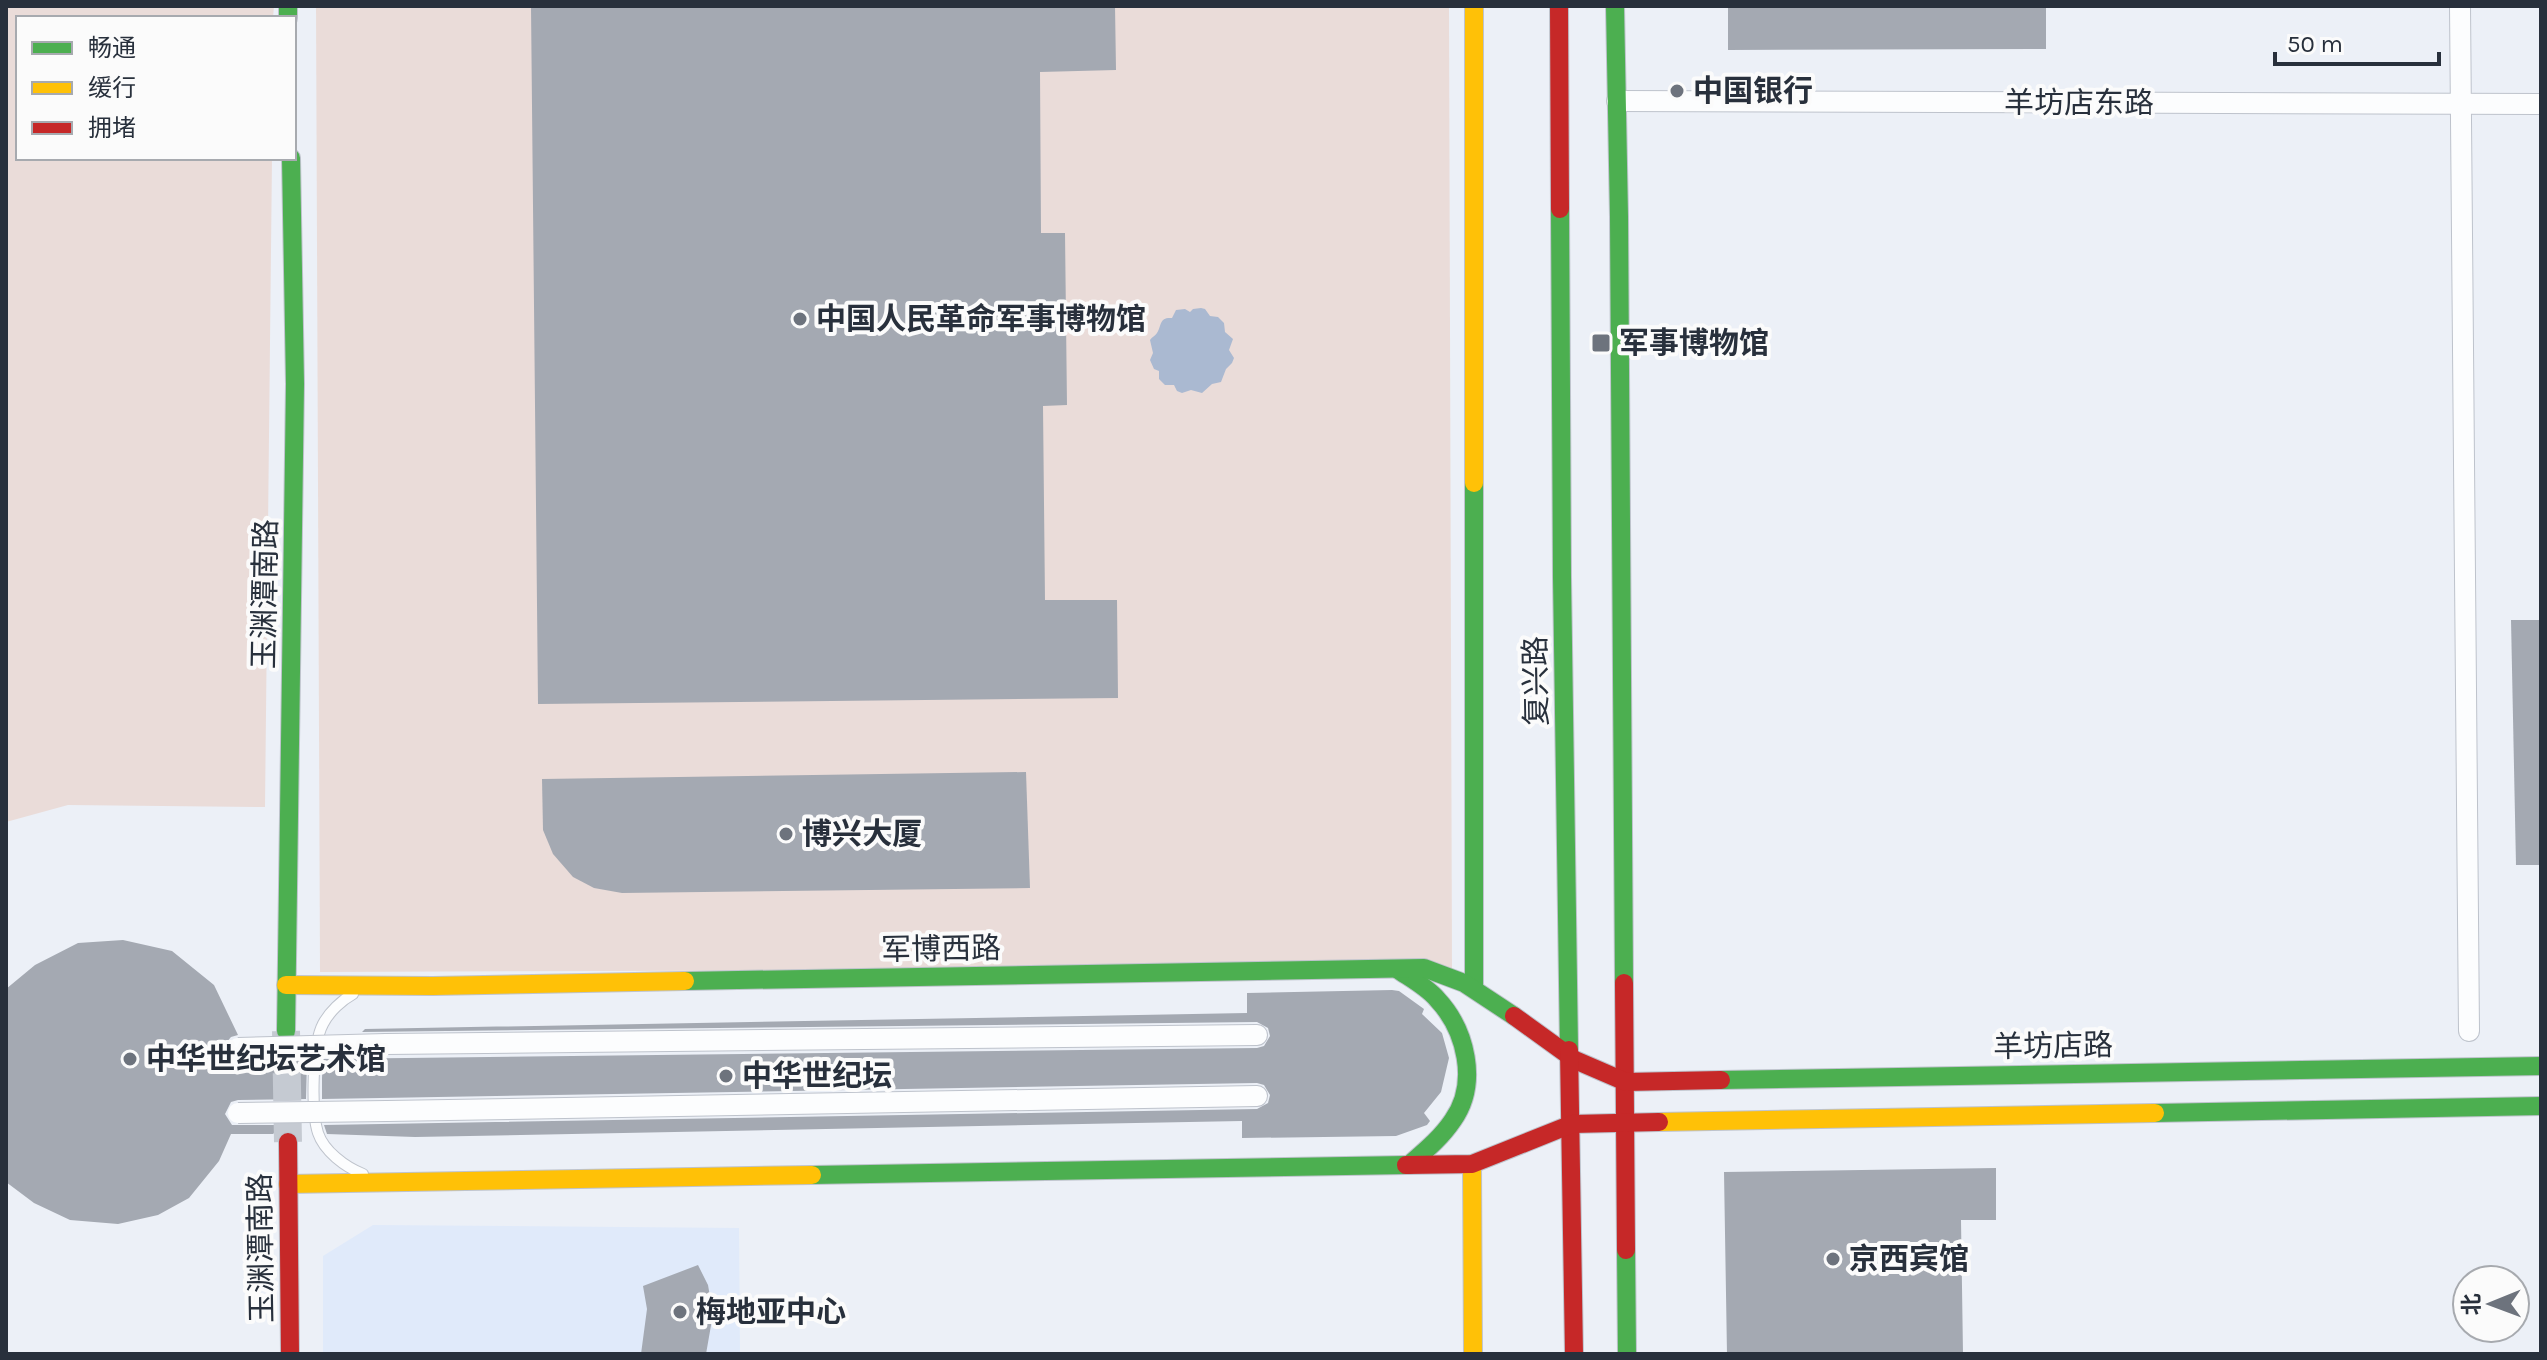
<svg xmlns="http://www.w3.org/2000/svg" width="2547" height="1360" viewBox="0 0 2547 1360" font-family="Karla,'Noto Sans SC',sans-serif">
<rect width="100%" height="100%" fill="#ecf0f7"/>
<polygon fill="#e0eafa" points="373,1225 739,1228 740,1354 323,1354 323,1256"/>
<g fill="#eadcd9">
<polygon points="6,6 274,6 273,18 18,18 18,158 272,158 265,807 68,805 6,822"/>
<polygon points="316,6 1449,6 1452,968 320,972"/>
</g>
<path fill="#aab9d1" d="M 1201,308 L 1205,309 L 1210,316 L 1218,317 L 1224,323 L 1225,332 L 1233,339 L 1229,350 L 1234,358 L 1232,363 L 1226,369 L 1221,382 L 1212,384 L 1202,393 L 1191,390 L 1182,393 L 1177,391 L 1174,385 L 1165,385 L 1159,379 L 1159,371 L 1154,369 L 1150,360 L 1153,353 L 1150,340 C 1152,337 1155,336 1157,333 C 1162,325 1159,317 1172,318 L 1176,310 L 1185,309 L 1190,312 L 1193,309 Z"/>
<g fill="#a4a9b2">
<polygon points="531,6 1115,6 1116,70 1040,72 1041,233 1065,233 1067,405 1043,406 1045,600 1117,600 1118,698 538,704"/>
<polygon points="1728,6 2046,6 2046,49 1728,50"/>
<polygon points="2511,620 2541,620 2541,865 2516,865"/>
<polygon points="1026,772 1030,888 622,893 594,888 573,877 553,854 543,830 542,779"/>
<polygon points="123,940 172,951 214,985 238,1035 231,1037 226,1043 225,1049 231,1059 238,1061 307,1059 306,1099 238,1100 231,1102 225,1114 232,1125 286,1125 279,1128 273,1134 231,1134 219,1161 189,1198 158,1215 118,1224 70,1220 34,1203 6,1182 6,989 35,965 78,943"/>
<polygon points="1392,990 1399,991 1424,1009 1422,1014 1442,1033 1449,1058 1441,1092 1424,1113 1430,1121 1427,1125 1396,1136 1242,1138 1242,1121 415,1137 327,1134 324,1125 1257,1109 1268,1103 1270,1095 1264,1085 1257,1083 322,1099 322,1078 323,1059 1257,1048 1264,1046 1270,1036 1268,1028 1257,1022 362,1032 365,1029 1247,1013 1247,993"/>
<polygon points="1996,1168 1996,1220 1961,1220 1963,1354 1727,1354 1724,1172"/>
<polygon points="698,1265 708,1285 713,1314 706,1354 641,1354 647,1309 643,1286"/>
</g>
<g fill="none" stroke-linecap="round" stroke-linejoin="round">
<polyline stroke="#c5cad2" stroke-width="28" stroke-dasharray="28 14" stroke-linecap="butt" points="286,1031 288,1142"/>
<defs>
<path id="lane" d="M 353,994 C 342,1000 329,1012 323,1024 C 312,1044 311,1111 318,1133 C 324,1151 345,1167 363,1174"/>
<g id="street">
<polyline points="2460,6 2469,1031"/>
<polyline points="1617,101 2541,104"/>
<polyline points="386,1044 1257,1035"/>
<polyline points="387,1111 1257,1096"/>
</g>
<g id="fast">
<polyline points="288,6 288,18"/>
<polyline points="1615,6 1619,217 1624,983"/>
<polyline points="1560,209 1562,577 1569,1050"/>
<polyline points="1474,483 1474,988"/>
<path d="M 1397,969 C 1410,978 1427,987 1437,999 C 1466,1030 1479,1083 1453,1120 C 1441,1138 1425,1151 1409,1165"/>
<polyline points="685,981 1424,968 1464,983 1514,1016"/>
<polyline points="286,1031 295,384 291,158"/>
<polyline points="1721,1080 2541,1066"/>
<polyline points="2155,1113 2541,1106"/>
<polyline points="812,1175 1406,1165"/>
<polyline points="1626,1250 1627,1354"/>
</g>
<g id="slow">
<polyline points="1474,6 1474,483"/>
<polyline points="286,985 433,986 685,981"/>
<polyline points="1659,1122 2155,1113"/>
<polyline points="1472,1164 1473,1354"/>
<polyline points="288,1184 812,1175"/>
</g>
<g id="jam">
<polyline points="1559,6 1560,209"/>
<polyline points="1624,983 1626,1250"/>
<polyline points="1514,1016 1575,1060 1626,1082 1721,1080"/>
<polyline points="1569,1050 1574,1354"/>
<polyline points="288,1142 290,1354"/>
<polyline points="1406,1165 1472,1164 1572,1124 1659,1122"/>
</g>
</defs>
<use href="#lane" stroke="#bec3cc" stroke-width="12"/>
<use href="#street" stroke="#bec3cc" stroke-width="22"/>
<use href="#fast" stroke="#bec3cc" stroke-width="20"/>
<use href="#slow" stroke="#bec3cc" stroke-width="20"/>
<use href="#jam" stroke="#bec3cc" stroke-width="20"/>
<use href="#lane" stroke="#fcfdfe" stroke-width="10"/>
<use href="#street" stroke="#fcfdfe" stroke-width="20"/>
<use href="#fast" stroke="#4caf50" stroke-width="18"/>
<use href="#slow" stroke="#ffc107" stroke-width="18"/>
<use href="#jam" stroke="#c62828" stroke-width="18"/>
<defs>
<g id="street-bridge">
<polyline points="238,1048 386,1044"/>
<polyline points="238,1113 387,1111"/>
</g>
</defs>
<use href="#street-bridge" stroke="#bec3cc" stroke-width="22" stroke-linecap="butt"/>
<use href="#street-bridge" stroke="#fcfdfe" stroke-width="20"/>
</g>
<g fill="#6d737d" stroke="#fbfbfb" stroke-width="3">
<circle cx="1677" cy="91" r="8"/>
<circle cx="800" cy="319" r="8"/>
<rect x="1591" y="333" width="20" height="20" rx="4"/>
<circle cx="786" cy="834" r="8"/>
<circle cx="130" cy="1059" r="8"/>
<circle cx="726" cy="1076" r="8"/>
<circle cx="1833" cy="1259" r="8"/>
<circle cx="680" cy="1312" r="8"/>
</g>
<g text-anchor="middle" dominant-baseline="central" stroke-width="8" stroke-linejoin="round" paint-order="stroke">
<g font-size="30" font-weight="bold" fill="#28303c" stroke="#fbfbfb" text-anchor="start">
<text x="1693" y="91">中国银行</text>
<text x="816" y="319">中国人民革命军事博物馆</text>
<text x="1619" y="343">军事博物馆</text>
<text x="802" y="834">博兴大厦</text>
<text x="146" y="1059">中华世纪坛艺术馆</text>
<text x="742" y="1076">中华世纪坛</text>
<text x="1849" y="1259">京西宾馆</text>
<text x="696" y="1312">梅地亚中心</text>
</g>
<g font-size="30" fill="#28303c" stroke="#fbfbfb">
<text x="2079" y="103">羊坊店东路</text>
<text transform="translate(265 594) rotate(-89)">玉渊潭南路</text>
<text transform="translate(1536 681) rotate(-91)">复兴路</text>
<text transform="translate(941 949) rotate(-1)">军博西路</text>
<text transform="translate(2053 1046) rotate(-1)">羊坊店路</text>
<text transform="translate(261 1248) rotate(-91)">玉渊潭南路</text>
</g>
</g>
<rect width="2547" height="1360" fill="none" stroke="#28303c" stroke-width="16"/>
<rect x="16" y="16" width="280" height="144" fill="#fbfbfb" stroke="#a7aaaf" stroke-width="2"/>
<rect x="32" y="42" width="40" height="12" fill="#4caf50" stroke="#a7aaaf" stroke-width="2"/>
<text x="88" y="56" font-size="24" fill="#28303c">畅通</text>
<rect x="32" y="82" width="40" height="12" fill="#ffc107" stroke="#a7aaaf" stroke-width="2"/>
<text x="88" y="96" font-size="24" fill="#28303c">缓行</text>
<rect x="32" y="122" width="40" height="12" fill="#c62828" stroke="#a7aaaf" stroke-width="2"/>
<text x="88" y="136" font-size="24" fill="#28303c">拥堵</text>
<g transform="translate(2491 1304) rotate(269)"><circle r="38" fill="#fbfbfb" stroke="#a7aaaf" stroke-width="2"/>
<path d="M0-6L14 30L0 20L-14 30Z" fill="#6d737d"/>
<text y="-12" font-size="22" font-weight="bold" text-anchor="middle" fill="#28303c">北</text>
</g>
<path d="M2275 52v12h164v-12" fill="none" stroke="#28303c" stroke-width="4"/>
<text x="2287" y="52" font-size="24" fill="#28303c" stroke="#fbfbfb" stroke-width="6" paint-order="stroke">50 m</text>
</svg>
